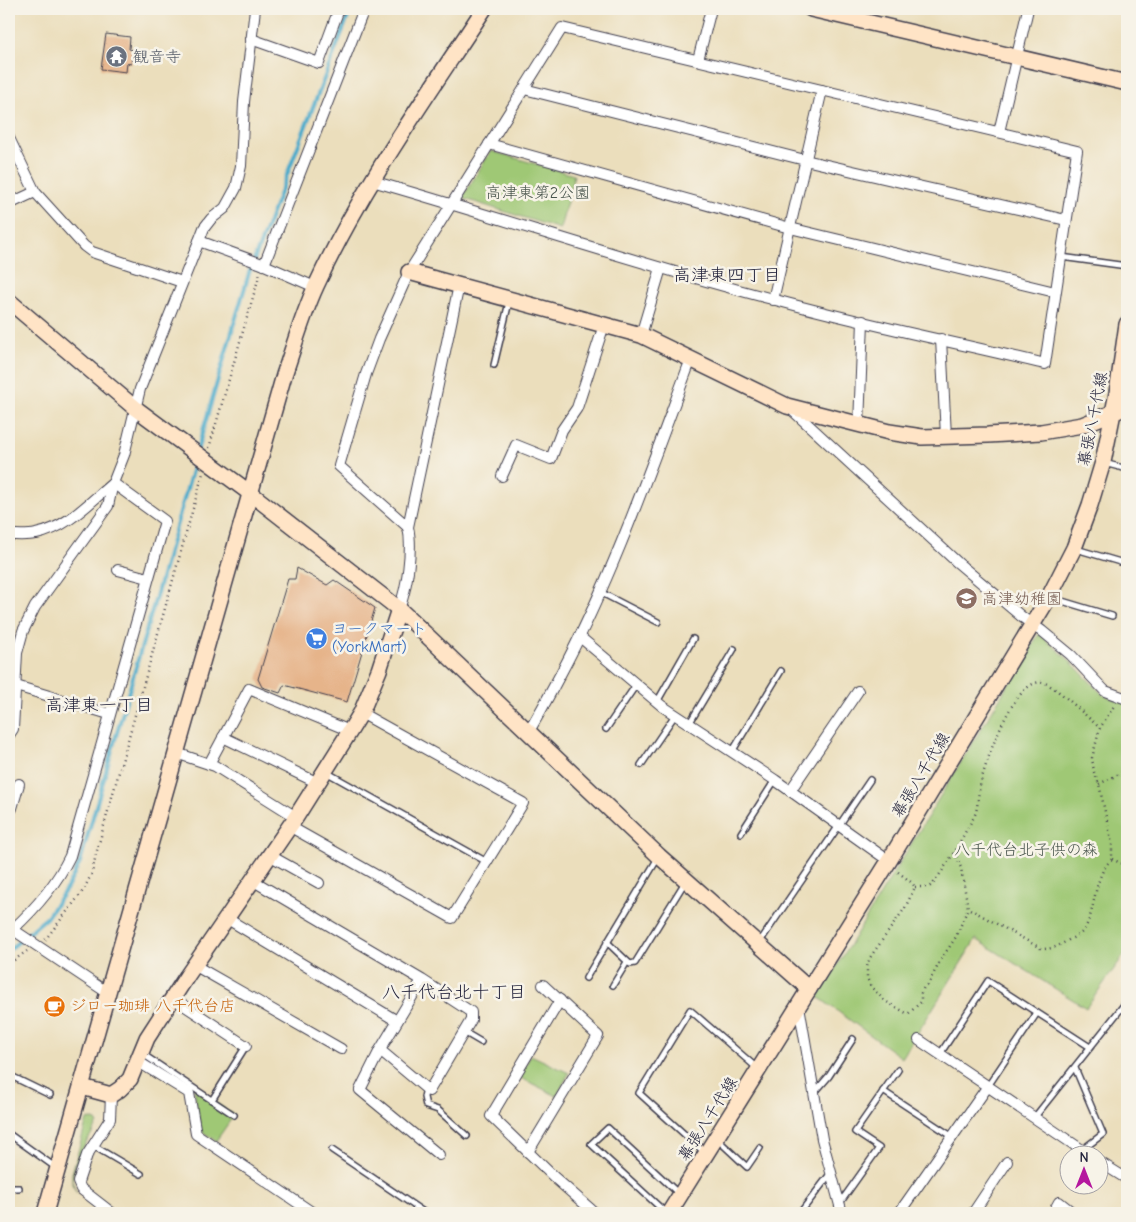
<svg xmlns="http://www.w3.org/2000/svg" width="1136" height="1222" viewBox="0 0 1136 1222" font-family="'Comic Neue','Klee One',sans-serif">
<rect width="100%" height="100%" fill="#f7f3e8"/>
<filter id="ink" filterUnits="userSpaceOnUse"><feTurbulence type="fractalNoise" baseFrequency=".02" numOctaves="2"/><feDisplacementMap in="SourceGraphic" scale="10" xChannelSelector="R" yChannelSelector="G"/><feConvolveMatrix kernelMatrix="1 2 1 2 8 2 1 2 1" color-interpolation-filters="sRGB"/></filter>
<filter id="wash" filterUnits="userSpaceOnUse"><feTurbulence type="fractalNoise" baseFrequency=".0096" numOctaves="4" result="noise"/><feDisplacementMap in="SourceGraphic" scale="20" xChannelSelector="R" yChannelSelector="G"/><feGaussianBlur stdDeviation="1.12" result="paint"/><feColorMatrix in="noise" values="0 0 0 0 0 0 0 0 0 0 0 0 0 0 0 0 0 1.4 0 .05"/><feComposite in="paint" operator="in"/></filter>
<g filter="url(#wash)">
<rect width="100%" height="100%" fill="#ebdebc"/>
<g fill="#9fc874" stroke="#607558">
<polygon points="491,151 574,175 560,229 462,198"/>
<polygon points="1039,634 1067,658 1103,695 1127,704 1127,951 1086,1008 976,939 902,1058 818,997"/>
<polygon points="531,1055 569,1073 557,1096 519,1077"/>
<polygon points="194,1088 234,1115 216,1141 200,1130"/>
<path d="M 90,1119 L 96,1121 L 98,1124 C 88,1139 74,1160 73,1179 C 72,1184 76,1190 77,1193 L 72,1184 L 72,1173 L 87,1120 Z"/>
</g>
<g fill="none" stroke-linecap="round" stroke-linejoin="round">
<g stroke="#4cabcb" stroke-width="4">
<polyline points="197,451 249,273 351,9"/>
<polyline points="9,950 46,918 67,888 80,862 196,457"/>
</g>
</g>
<g id="blocks">
<g fill="#e6b48a">
<polygon points="106,34 130,37 129,49 133,50 131,64 127,63 126,72 101,69"/>
<polygon points="297,568 327,585 334,580 375,608 347,702 284,685 280,693 262,687 258,679 288,579 295,579"/>
</g>
</g>
</g>
<g filter="url(#ink)">
<use href="#blocks" fill-opacity="0" stroke="#403e4e" stroke-width="1"/>
<g fill="none" stroke-linecap="round" stroke-linejoin="round">
<defs>
<g id="lane">
<polyline points="1061,257 1127,266"/>
<polyline points="494,365 509,302"/>
<polyline points="1104,463 1127,469"/>
<polyline points="1076,549 1127,564"/>
<polyline points="600,592 658,622"/>
<polyline points="1052,598 1112,616"/>
<polyline points="657,702 693,639"/>
<polyline points="689,724 734,649"/>
<polyline points="606,729 636,685"/>
<polyline points="732,752 781,671"/>
<polyline points="641,765 675,715"/>
<polyline points="326,772 487,862"/>
<polyline points="741,833 775,780"/>
<polyline points="607,942 630,964 635,963 685,882"/>
<polyline points="759,943 870,780"/>
<polyline points="586,978 658,858"/>
<polyline points="613,985 627,962"/>
<polyline points="464,1032 481,1042"/>
<polyline points="940,1054 988,981 1090,1047"/>
<polyline points="147,1057 234,1115"/>
<polyline points="1075,1068 1103,1134 1082,1150"/>
<polyline points="9,1075 50,1095"/>
<polyline points="988,1086 1037,1013"/>
<polyline points="426,1088 424,1097 426,1106 438,1110 467,1136"/>
<polyline points="883,1091 953,1137"/>
<polyline points="815,1092 829,1076 853,1039"/>
<polyline points="212,1100 246,1046"/>
<polyline points="1034,1118 1127,1001"/>
<polyline points="9,1134 55,1167"/>
<polyline points="718,1140 747,1167 760,1148"/>
<polyline points="92,1145 141,1174"/>
<polyline points="332,1150 425,1213"/>
<polyline points="704,1152 639,1093 690,1010 757,1068"/>
<polyline points="9,1188 19,1188"/>
<polyline points="840,1203 879,1148 855,1132 898,1070"/>
<polyline points="666,1213 591,1144 608,1128 679,1194"/>
<polyline points="800,1213 830,1174"/>
</g>
<g id="street">
<polyline points="251,39 319,63 339,9"/>
<polyline points="698,60 711,9"/>
<polyline points="524,89 805,160 1066,220"/>
<polyline points="999,132 1028,9"/>
<polyline points="9,138 35,192 84,246 92,252 182,282"/>
<polyline points="489,144 790,228 1055,292"/>
<path d="M 372,181 C 506,219 637,264 772,299 C 862,324 954,342 1045,364 L 1077,151 L 562,28 L 409,272 L 379,339 L 366,374 L 339,466 L 408,527"/>
<polyline points="9,204 35,192"/>
<polyline points="199,241 262,264 315,287"/>
<polyline points="264,265 364,9"/>
<polyline points="773,300 822,90"/>
<polyline points="641,335 661,268"/>
<polyline points="941,339 946,436"/>
<polyline points="790,408 958,563 1022,617 1042,631 1071,655 1105,691 1127,699"/>
<polyline points="859,425 863,321"/>
<polyline points="502,476 516,445 551,459 562,430 577,408 604,325"/>
<path d="M 9,535 C 17,535 28,536 36,534 C 67,528 90,502 113,483"/>
<polyline points="118,570 148,578"/>
<path d="M 399,609 C 407,588 413,549 408,527 L 459,285"/>
<polyline points="580,637 662,706 775,780 889,861"/>
<polyline points="16,686 109,714"/>
<path d="M 529,731 C 540,713 550,694 560,675 C 614,574 651,466 691,359"/>
<polyline points="9,735 13,729 17,653 23,631 35,607 108,506 113,483 124,455 140,389 199,241 204,228 211,219 225,208 236,188 241,166 244,102 255,9"/>
<polyline points="223,737 318,783"/>
<polyline points="176,753 215,766 296,817"/>
<polyline points="209,764 249,689 350,731"/>
<polyline points="790,791 858,691"/>
<polyline points="9,808 12,808 19,784"/>
<polyline points="289,826 452,918 523,803 361,713"/>
<polyline points="269,855 319,883"/>
<polyline points="252,880 422,980 471,1012 471,1020 429,1091 380,1050 422,980"/>
<polyline points="226,918 397,1021"/>
<polyline points="9,927 108,993"/>
<path d="M 12,930 C 36,908 56,885 70,856 L 165,521 L 113,483"/>
<polyline points="194,965 341,1049"/>
<polyline points="173,998 246,1046"/>
<polyline points="560,1000 491,1116 555,1178 595,1213"/>
<polyline points="799,1006 822,1139 842,1213"/>
<polyline points="919,1040 1088,1154"/>
<polyline points="380,1050 360,1090 439,1155"/>
<polyline points="137,1061 189,1093 196,1134 313,1213"/>
<polyline points="111,1095 110,1119 87,1155 78,1182 81,1189 112,1213"/>
<polyline points="528,1152 598,1036 543,985"/>
<polyline points="1098,1161 1127,1179"/>
<polyline points="899,1213 988,1086"/>
<polyline points="973,1213 1007,1162"/>
<polyline points="1053,1213 1059,1202 1073,1213"/>
</g>
<g id="secondary">
<polyline points="811,9 1127,83"/>
<polyline points="409,272 641,335 787,406 889,432 922,437 988,435 1041,432 1082,425 1127,407"/>
<polyline points="9,301 135,408 250,493 399,609 659,856 809,989"/>
<polyline points="82,1087 111,1095 120,1089 130,1079 147,1038 187,976 296,817 350,731 361,713 379,670 399,609"/>
<path d="M 45,1213 L 284,375 C 294,346 303,314 316,286 C 361,188 425,99 484,9"/>
<polyline points="669,1213 889,861 1049,597 1074,548 1090,505 1103,462 1117,393 1127,324"/>
</g>
</defs>
<use href="#lane" stroke="#403e4e" stroke-width="8"/>
<use href="#street" stroke="#403e4e" stroke-width="12"/>
<use href="#secondary" stroke="#403e4e" stroke-width="18"/>
<g stroke="#403e4e" stroke-width="2.5" stroke-dasharray="1 4" stroke-linecap="butt">
<polyline points="209,448 260,273"/>
<polyline points="1099,784 1127,770"/>
<path d="M 955,852 L 961,868 L 968,908 L 1042,949 C 1053,949 1058,946 1067,941 C 1072,938 1077,936 1081,933 C 1097,918 1091,877 1112,859 L 1112,844 L 1099,784 L 1094,772 L 1092,758 L 1100,728 L 1114,706"/>
<polyline points="1112,859 1127,866"/>
<polyline points="898,872 911,882 915,887 905,908 869,959 867,967 867,978 871,987 885,1001 908,1014 921,1002 921,993 924,987 928,984 942,958 956,937 968,908"/>
<path d="M 915,887 L 929,887 L 933,884 C 946,866 957,848 967,829 C 970,824 974,818 976,812 C 978,804 978,795 980,786 C 985,763 1012,682 1041,682 C 1052,682 1089,719 1100,728"/>
<polyline points="45,940 83,891 92,873 96,854 203,473"/>
<polyline points="10,963 27,951"/>
</g>
<use href="#lane" stroke="#fff" stroke-width="5"/>
<use href="#street" stroke="#fff" stroke-width="10"/>
<use href="#secondary" stroke="#ffe4c6" stroke-width="15"/>
</g>
</g>
<defs>
<symbol id="temple-disc" viewBox="-11 -11 22 22"><circle r="9.5" fill="#6b7280" stroke="#f7f3e8"/><path d="M0-6L5-2H3V0L6.5 2.5H4V6H1.5V3h-3V6H-4V2.5H-6.5L-3 0V-2H-5Z" fill="#fff"/></symbol>
<symbol id="school-disc" viewBox="-11 -11 22 22"><circle r="9.5" fill="#8d6e63" stroke="#f7f3e8"/><path d="M0-5L7-2L0 1L-7-2ZM-4 1L0 2.5L4 1V4Q0 6-4 4Z" fill="#fff"/></symbol>
<symbol id="supermarket-disc" viewBox="-11 -11 22 22"><circle r="9.5" fill="#3f7fe0" stroke="#f7f3e8"/><path d="M-6-5.5h2.5l.6 2H6L4.5 2H-2.5L-4.4-4H-6ZM-1.5 3.2a1.3 1.3 0 1 0 .1 0ZM3 3.2a1.3 1.3 0 1 0 .1 0Z" fill="#fff"/></symbol>
<symbol id="cafe-disc" viewBox="-11 -11 22 22"><circle r="9.5" fill="#e8710a" stroke="#f7f3e8"/><path d="M-5.5-4.5H6V0H3Q3 3.5 0 3.5H-2.5Q-5.5 3.5-5.5 0ZM3-3.2v2h1.7v-2ZM-6 4.5H4V6H-6Z" fill="#fff"/></symbol>
</defs>
<g fill-rule="evenodd">
<use href="#temple-disc" x="104" y="44" width="25" height="25"/>
<use href="#school-disc" x="954" y="586" width="25" height="25"/>
<use href="#supermarket-disc" x="304" y="626" width="25" height="25"/>
<use href="#cafe-disc" x="42" y="994" width="25" height="25"/>
</g>
<g text-anchor="middle" dominant-baseline="central" stroke-width="5" stroke-linejoin="round" paint-order="stroke">
<g font-size="16" fill="#5b616d" stroke="#f7f3e8" text-anchor="start">
<text x="133" y="57">観音寺</text>
</g>
<g font-size="16" fill="#48544c" stroke="#f7f3e8">
<text x="538" y="193">高津東第2公園</text>
<text x="1026" y="850">八千代台北子供の森</text>
</g>
<g font-size="16" fill="#22223b" stroke="#f7f3e8">
<text transform="translate(1093 419) rotate(-79)">幕張八千代線</text>
<text transform="translate(921 775) rotate(-59)">幕張八千代線</text>
<text transform="translate(708 1119) rotate(-58)">幕張八千代線</text>
</g>
<g font-size="16" fill="#785e54" stroke="#f7f3e8" text-anchor="start">
<text x="982" y="599">高津幼稚園</text>
</g>
<g font-size="16" fill="#366cbe" stroke="#f7f3e8" text-anchor="start">
<text x="332" y="629">ヨークマート<tspan x="332" dy="18">(YorkMart)</tspan></text>
</g>
<g font-size="16" fill="#c56008" stroke="#f7f3e8" text-anchor="start">
<text x="70" y="1006">ジロー珈琲 八千代台店</text>
</g>
<g font-size="18" fill="#22223b" stroke="#f7f3e8">
<text x="727" y="275">高津東四丁目</text>
<text x="99" y="705">高津東一丁目</text>
<text x="454" y="992">八千代台北十丁目</text>
</g>
</g>
<rect width="1136" height="1222" fill="none" stroke="#f7f3e8" stroke-width="30"/>
<g transform="translate(1084 1170)"><circle r="24" fill="#f7f3e8" stroke="#a29fa3"/>
<path d="M0-4L9 19L0 12L-9 19Z" fill="#b5179e"/>
<text y="-8" font-size="14" font-weight="bold" text-anchor="middle" fill="#22223b">N</text>
</g>
</svg>
